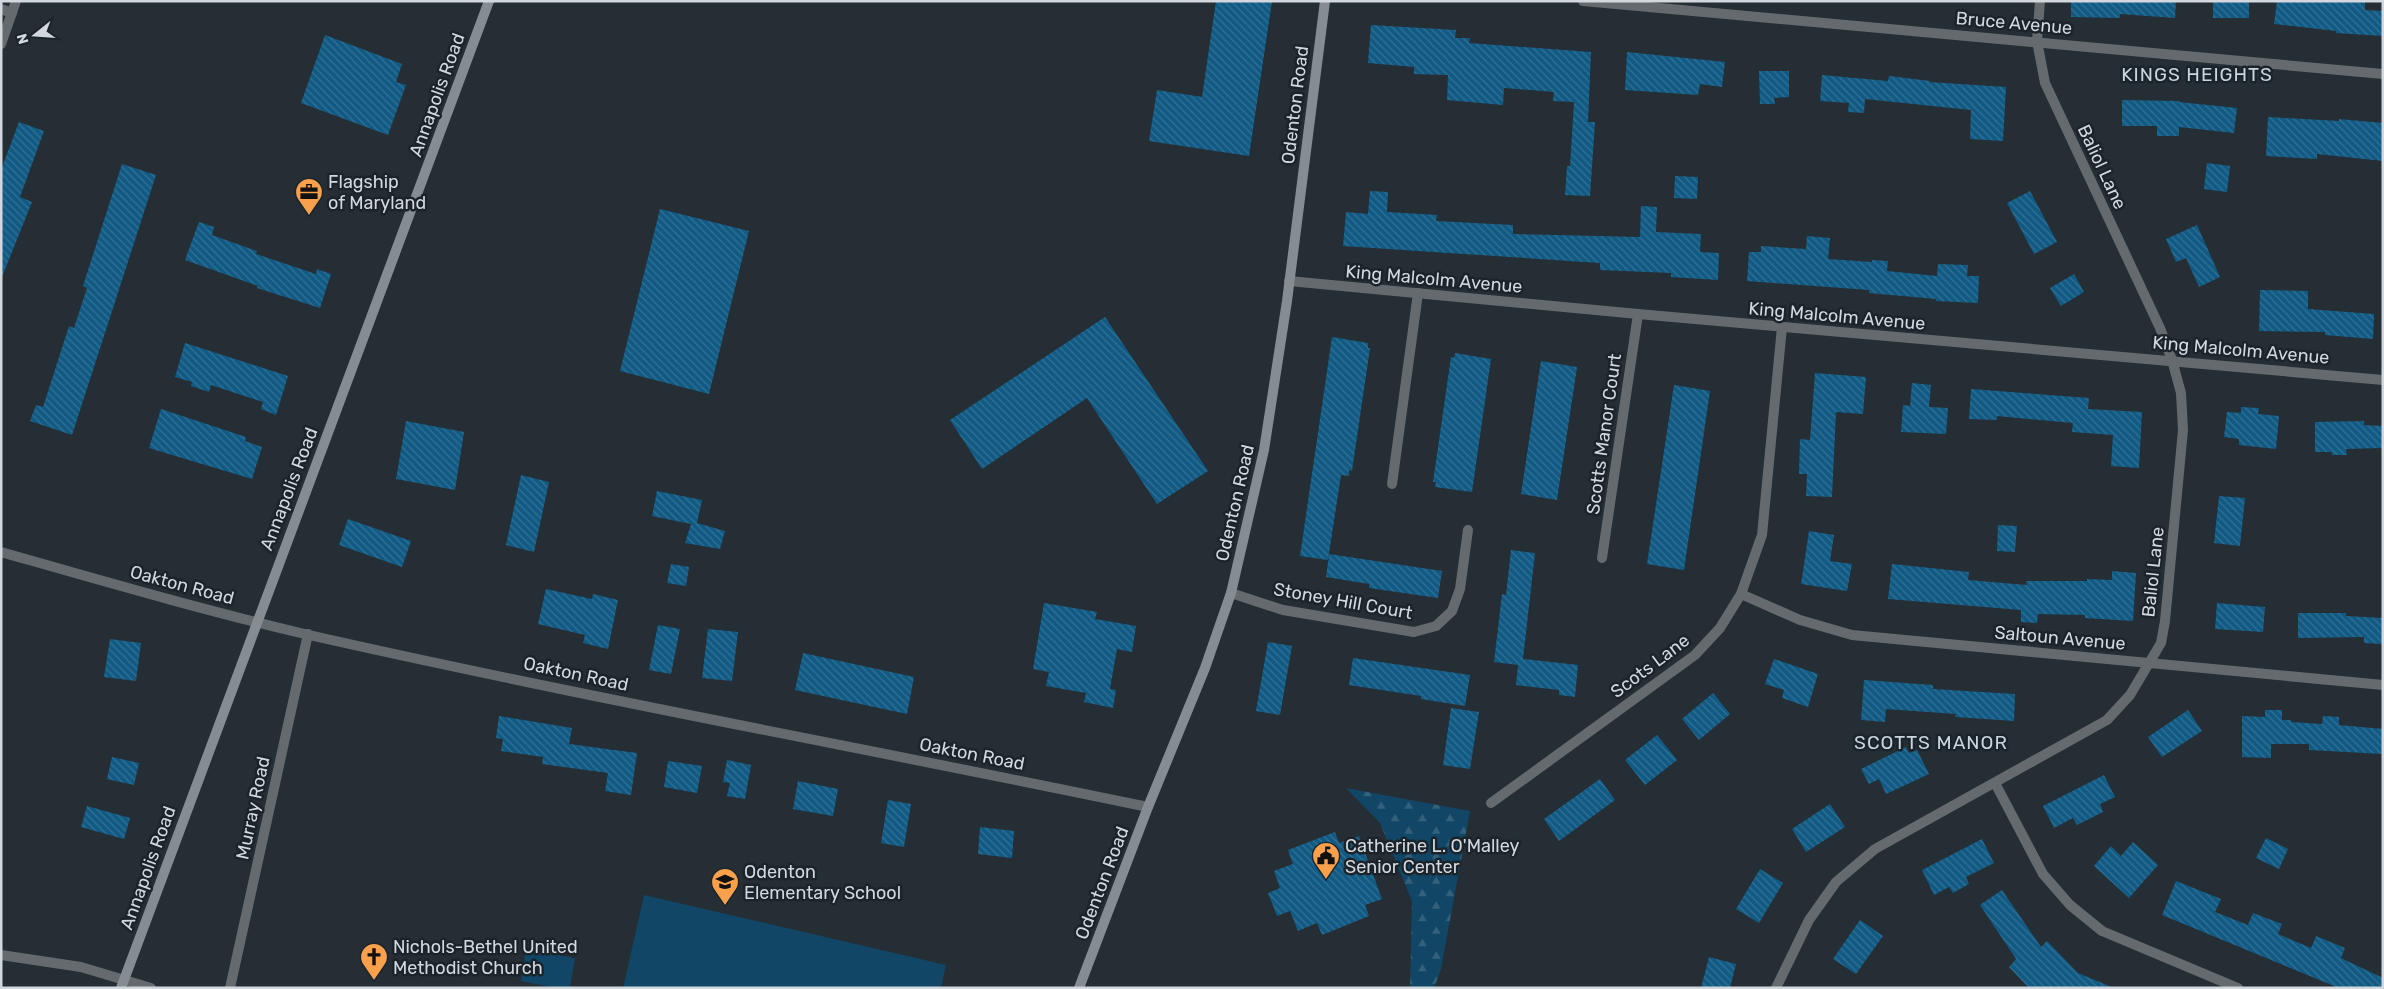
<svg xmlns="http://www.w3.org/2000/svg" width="2384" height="989" viewBox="0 0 2384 989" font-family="Rubik,sans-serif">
<defs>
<pattern id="forest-firs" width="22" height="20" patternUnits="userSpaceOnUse" patternTransform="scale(1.25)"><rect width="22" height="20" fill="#114666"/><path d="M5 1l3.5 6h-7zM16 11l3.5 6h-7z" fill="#33607b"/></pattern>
<pattern id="building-back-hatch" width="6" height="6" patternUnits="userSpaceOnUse" patternTransform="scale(1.25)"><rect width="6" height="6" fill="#115a84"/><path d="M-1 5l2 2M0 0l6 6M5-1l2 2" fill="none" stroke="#337195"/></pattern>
</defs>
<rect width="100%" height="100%" fill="#242e34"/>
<polygon fill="url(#forest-firs)" points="1346,788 1470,811 1441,969 1434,988 1410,988 1412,901 1380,823"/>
<g fill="#114666">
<polygon points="644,895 946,965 941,988 623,988"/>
<polygon points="526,949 575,958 570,988 556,988 521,981"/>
</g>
<g fill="url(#building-back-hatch)">
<polygon points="1216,1 1272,1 1249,156 1149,141 1157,90 1202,97"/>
<polygon points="2071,1 2176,1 2175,18 2120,14 2120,18 2071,17"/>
<rect x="2213" y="1" width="36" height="17"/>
<polygon points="2277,1 2365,1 2365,10 2383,11 2383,36 2336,33 2336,31 2274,24"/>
<polygon points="1371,25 1456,30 1455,38 1470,38 1469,43 1591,52 1588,122 1595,122 1590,196 1565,195 1567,166 1570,166 1574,102 1553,101 1554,92 1504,88 1503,105 1447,100 1448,75 1414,74 1414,67 1368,63"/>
<polygon points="325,35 402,64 396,82 406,85 388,135 301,103"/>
<polygon points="1627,52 1725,62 1722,87 1700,84 1698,95 1625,90"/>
<polygon points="1759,71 1789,71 1789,97 1774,98 1775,104 1760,104"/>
<polygon points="1822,75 1888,81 1889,76 1930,81 1929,82 2006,87 2003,141 1970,139 1971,110 1865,99 1864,113 1848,112 1849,103 1820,101"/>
<polygon points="2122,100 2179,101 2179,102 2237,108 2234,133 2179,127 2179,136 2157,136 2157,126 2122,126"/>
<polygon points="2268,117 2339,121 2339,119 2383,123 2383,161 2317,154 2317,159 2266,156"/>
<polygon points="19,122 44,131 20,197 32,202 2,277 1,170"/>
<polygon points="2207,163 2230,166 2227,192 2204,189"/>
<polygon points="122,164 156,175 72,435 30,421 36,405 43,407 69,326 74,328 87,288 83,286"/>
<polygon points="1675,176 1698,177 1697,199 1674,198"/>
<polygon points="1370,191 1388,192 1387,212 1437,215 1436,221 1513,225 1513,234 1640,237 1641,206 1657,207 1656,232 1701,234 1700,252 1719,253 1718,280 1671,277 1671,273 1600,270 1600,263 1343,246 1346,212 1368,214"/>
<polygon points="2030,191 2057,242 2034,254 2007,203"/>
<polygon points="660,209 749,231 709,394 620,371"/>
<polygon points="199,222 214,227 212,235 257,251 256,254 316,274 317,269 331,274 320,308 257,288 258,286 185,260"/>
<polygon points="2197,225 2220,277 2199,287 2186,258 2176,262 2166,239"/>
<polygon points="1807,236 1830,238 1828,259 1872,262 1872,260 1888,261 1887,271 1937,276 1938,264 1968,265 1967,276 1979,276 1978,303 1936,301 1936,299 1869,293 1869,290 1747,281 1749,252 1761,252 1761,246 1806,249"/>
<polygon points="2074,274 2084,292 2061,306 2050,288"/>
<polygon points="2260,290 2308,291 2308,309 2374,314 2373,339 2325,335 2325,332 2259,331"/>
<polygon points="1105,317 1208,471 1157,504 1087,398 982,469 950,420"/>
<polygon points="1332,337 1368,343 1368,348 1370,348 1352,471 1349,470 1349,476 1341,475 1328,560 1300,556"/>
<polygon points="185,343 288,376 276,415 261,409 263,402 211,385 209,392 191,386 192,382 175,377"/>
<polygon points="1455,353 1491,359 1472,492 1435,487 1436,482 1433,482 1451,357 1454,358"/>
<polygon points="1541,361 1577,367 1557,500 1521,494"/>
<polygon points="1815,373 1866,377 1863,414 1836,412 1832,497 1806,496 1807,474 1799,474 1800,439 1810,440"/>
<polygon points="1912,383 1931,385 1929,407 1948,408 1946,434 1901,432 1903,405 1910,406"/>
<polygon points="1674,385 1710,391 1684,570 1647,564"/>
<polygon points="1971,389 2089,398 2088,409 2142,412 2139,468 2111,466 2113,435 2072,432 2073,423 1997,416 1997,420 1969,419"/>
<polygon points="2241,407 2259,408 2258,414 2279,416 2276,449 2239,445 2239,439 2224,437 2227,412 2241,413"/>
<polygon points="161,409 246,437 245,441 262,447 252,479 149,448"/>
<polygon points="406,421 464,432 455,490 396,479"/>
<polygon points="2364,421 2364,425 2383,426 2383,448 2346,449 2347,455 2332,455 2332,452 2315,452 2315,422"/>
<polygon points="521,475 549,482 534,552 506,545"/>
<polygon points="657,491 702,500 697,523 725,531 720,549 685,543 691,524 652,516"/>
<polygon points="2219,496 2245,498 2240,546 2214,543"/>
<polygon points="348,519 411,541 402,567 339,545"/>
<polygon points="1998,525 2017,526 2015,552 1997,551"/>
<polygon points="1809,531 1834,535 1830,561 1852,564 1847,591 1801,584"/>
<polygon points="1511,550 1535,553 1523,659 1578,665 1575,697 1559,695 1559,690 1516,685 1518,665 1494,662 1502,594 1506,595"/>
<polygon points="1329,554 1442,571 1438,598 1369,588 1369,584 1326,577"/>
<polygon points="671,564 689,567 686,586 667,583"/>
<polygon points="1892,564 1969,572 1968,580 2027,585 2026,581 2087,581 2087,579 2112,580 2112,571 2136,573 2133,621 2085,618 2085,615 2038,614 2037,623 2021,622 2021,610 1888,599"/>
<polygon points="546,589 592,599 593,594 618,600 608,649 583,643 585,635 538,624"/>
<polygon points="1044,603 1097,612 1095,619 1136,626 1132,652 1117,649 1110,689 1116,690 1113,708 1084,702 1086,693 1046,686 1049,672 1033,669"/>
<polygon points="2217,603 2265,607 2263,632 2215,629"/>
<polygon points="2298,613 2346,613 2346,616 2383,618 2383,644 2364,643 2364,637 2298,638"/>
<polygon points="658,625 680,629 671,674 649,670"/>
<polygon points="708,629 738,632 732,681 702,678"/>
<polygon points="110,639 141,643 136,681 104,677"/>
<polygon points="1268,642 1292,646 1280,715 1256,711"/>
<polygon points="803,653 914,677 907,714 795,690"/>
<polygon points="1353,658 1470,675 1465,706 1421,699 1421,696 1349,685"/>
<polygon points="1774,659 1818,674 1808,707 1782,698 1784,690 1765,684"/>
<polygon points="1864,680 1933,685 1933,689 2015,694 2014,721 1955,717 1956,714 1886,709 1885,722 1861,720"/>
<polygon points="1713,693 1730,714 1699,740 1682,719"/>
<polygon points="1451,708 1479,712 1470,769 1443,765"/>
<polygon points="2188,710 2202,731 2162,757 2148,737"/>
<polygon points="2265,710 2282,710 2282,720 2291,720 2291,722 2322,724 2323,716 2339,717 2339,725 2383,729 2383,754 2309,750 2309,744 2271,744 2271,758 2242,757 2242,716 2265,717"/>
<polygon points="499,716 572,728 569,744 637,753 631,795 605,791 608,773 542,764 543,757 501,751 503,739 496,738"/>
<polygon points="1657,735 1677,760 1645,785 1625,760"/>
<polygon points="1906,747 1909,753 1917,750 1929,774 1886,794 1879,779 1869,784 1861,769"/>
<polygon points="112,757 139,763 134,785 107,779"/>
<polygon points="727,760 751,765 745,799 727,796 730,783 723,782"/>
<polygon points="668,761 702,766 697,793 664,787"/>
<polygon points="2104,775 2115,797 2100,804 2103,812 2077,825 2073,818 2054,828 2043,806"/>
<polygon points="1600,779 1615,800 1559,841 1544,819"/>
<polygon points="798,781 838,789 833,816 793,809"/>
<polygon points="888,800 911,804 904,847 881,843"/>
<polygon points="1830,804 1845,827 1806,852 1792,829"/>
<polygon points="87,806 130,818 124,839 81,827"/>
<polygon points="980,827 1014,831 1012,858 978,854"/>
<polygon points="1335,832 1339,843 1359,836 1382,899 1365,905 1369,916 1322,935 1317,923 1298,931 1290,911 1277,916 1268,893 1280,888 1274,871 1293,864 1288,850"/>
<polygon points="2266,838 2288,849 2279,869 2256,858"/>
<polygon points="1982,839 1994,863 1966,877 1969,884 1953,893 1949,887 1934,895 1922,870"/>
<polygon points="2133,842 2158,865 2129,898 2094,866 2111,846 2121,856"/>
<polygon points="1760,869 1783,883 1759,923 1736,909"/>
<polygon points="2176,881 2221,899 2215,912 2248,925 2253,913 2282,924 2278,934 2311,948 2316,936 2345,948 2341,958 2383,978 2383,988 2339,988 2162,915"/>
<polygon points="2002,890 2041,947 2047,941 2078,973 2114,988 2029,988 2009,967 2016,959 1980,905"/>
<polygon points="1860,920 1883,936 1856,974 1833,959"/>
<polygon points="1709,957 1736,964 1730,988 1701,988"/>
</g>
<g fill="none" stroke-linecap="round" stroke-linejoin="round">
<g stroke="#656a6e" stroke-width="10">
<polyline points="1583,1 2383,74"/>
<polyline points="1,9 12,13"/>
<polyline points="1,44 16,1"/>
<polyline points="1289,281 1638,314 2383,380"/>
<polyline points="1392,484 1418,293"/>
<path d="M 1,552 C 103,581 206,611 309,635 C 588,698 869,749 1148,807"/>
<polyline points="1602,558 1638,314"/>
<polyline points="1231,593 1283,610 1414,632 1436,626 1452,611 1460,589 1468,530"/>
<polyline points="1741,594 1800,620 1852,635 2383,685"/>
<polyline points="1995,783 2043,874 2070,905 2102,931 2238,988"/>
<polyline points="1491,803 1695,655 1720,628 1741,594 1762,535 1782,327"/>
<polyline points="1,955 81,967 151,988"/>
<polyline points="230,988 308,634"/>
<polyline points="1776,988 1809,920 1836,882 1875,849 2107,720 2130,695 2161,643 2165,621 2183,430 2181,393 2172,360 2160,328 2045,83 2037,41 2040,1"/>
</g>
<g stroke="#858d92" stroke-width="10">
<polyline points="121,988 489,1"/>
<polyline points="1079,988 1148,807 1205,668 1231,593 1264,450 1287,301 1325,1"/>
</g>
</g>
<defs>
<symbol id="office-pin" viewBox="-11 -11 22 30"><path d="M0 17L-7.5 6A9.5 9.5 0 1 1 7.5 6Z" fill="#f9a04d" stroke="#1b242a"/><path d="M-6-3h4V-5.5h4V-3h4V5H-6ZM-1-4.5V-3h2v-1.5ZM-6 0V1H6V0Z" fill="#111"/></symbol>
<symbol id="civic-pin" viewBox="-11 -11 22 30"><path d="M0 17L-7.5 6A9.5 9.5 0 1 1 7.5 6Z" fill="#f9a04d" stroke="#1b242a"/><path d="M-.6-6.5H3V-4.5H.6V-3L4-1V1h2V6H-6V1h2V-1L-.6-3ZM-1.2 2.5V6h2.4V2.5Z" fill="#111"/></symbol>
<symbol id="school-pin" viewBox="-11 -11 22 30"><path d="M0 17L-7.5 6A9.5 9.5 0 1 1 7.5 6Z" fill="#f9a04d" stroke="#1b242a"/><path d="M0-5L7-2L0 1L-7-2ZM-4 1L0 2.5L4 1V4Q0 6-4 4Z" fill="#111"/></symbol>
<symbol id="church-pin" viewBox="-11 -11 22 30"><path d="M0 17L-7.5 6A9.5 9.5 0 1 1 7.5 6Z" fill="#f9a04d" stroke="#1b242a"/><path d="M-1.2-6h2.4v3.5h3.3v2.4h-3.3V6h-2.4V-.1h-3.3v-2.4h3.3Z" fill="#111"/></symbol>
</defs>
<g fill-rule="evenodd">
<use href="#office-pin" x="293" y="176" width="32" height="43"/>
<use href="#civic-pin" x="1310" y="840" width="32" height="43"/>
<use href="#school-pin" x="709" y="866" width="32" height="43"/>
<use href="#church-pin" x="358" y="941" width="32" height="43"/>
</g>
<g text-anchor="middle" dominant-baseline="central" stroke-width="5" stroke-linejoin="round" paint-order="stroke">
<g font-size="18" fill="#d2d8dd" stroke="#1b242a">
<text transform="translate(2014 23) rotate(5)">Bruce Avenue</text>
<text transform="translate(437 95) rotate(-70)">Annapolis Road</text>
<text transform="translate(1295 105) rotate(-83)">Odenton Road</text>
<text transform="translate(2102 167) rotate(65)">Baliol Lane</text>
<text transform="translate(1434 279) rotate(5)">King Malcolm Avenue</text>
<text transform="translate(1837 316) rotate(5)">King Malcolm Avenue</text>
<text transform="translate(2241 350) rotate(5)">King Malcolm Avenue</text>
<text transform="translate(1604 434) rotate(-82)">Scotts Manor Court</text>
<text transform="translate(289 489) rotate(-69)">Annapolis Road</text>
<text transform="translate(1235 503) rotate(-77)">Odenton Road</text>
<text transform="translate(2153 572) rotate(-84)">Baliol Lane</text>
<text transform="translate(182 585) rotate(15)">Oakton Road</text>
<text transform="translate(1343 601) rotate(10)">Stoney Hill Court</text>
<text transform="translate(2060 638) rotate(5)">Saltoun Avenue</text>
<text transform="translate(1650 666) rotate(-37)">Scots Lane</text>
<text transform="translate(576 674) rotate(12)">Oakton Road</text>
<text transform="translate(972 754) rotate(11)">Oakton Road</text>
<text transform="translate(253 808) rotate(-78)">Murray Road</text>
<text transform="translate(148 868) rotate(-70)">Annapolis Road</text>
<text transform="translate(1102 883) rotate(-69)">Odenton Road</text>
</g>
<g font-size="18" fill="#d2d8dd" stroke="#1b242a" text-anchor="start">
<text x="328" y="182">Flagship<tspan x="328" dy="21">of Maryland</tspan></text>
<text x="1345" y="846">Catherine L. O'Malley<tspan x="1345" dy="21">Senior Center</tspan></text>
<text x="744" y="872">Odenton<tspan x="744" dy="21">Elementary School</tspan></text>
<text x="393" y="947">Nichols-Bethel United<tspan x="393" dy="21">Methodist Church</tspan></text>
</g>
<g font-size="19" letter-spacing="1" fill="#c9d5de" stroke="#1b242a">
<text x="2197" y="74">KINGS HEIGHTS</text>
<text x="1931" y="742">SCOTTS MANOR</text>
</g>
</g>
<rect width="2384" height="989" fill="none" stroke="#d2d8dd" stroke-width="5"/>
<g transform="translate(35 35) rotate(253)" stroke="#1b242a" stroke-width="4" paint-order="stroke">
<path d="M0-4L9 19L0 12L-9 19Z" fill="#d2d8dd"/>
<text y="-8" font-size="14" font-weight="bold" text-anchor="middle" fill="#d2d8dd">N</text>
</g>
</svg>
